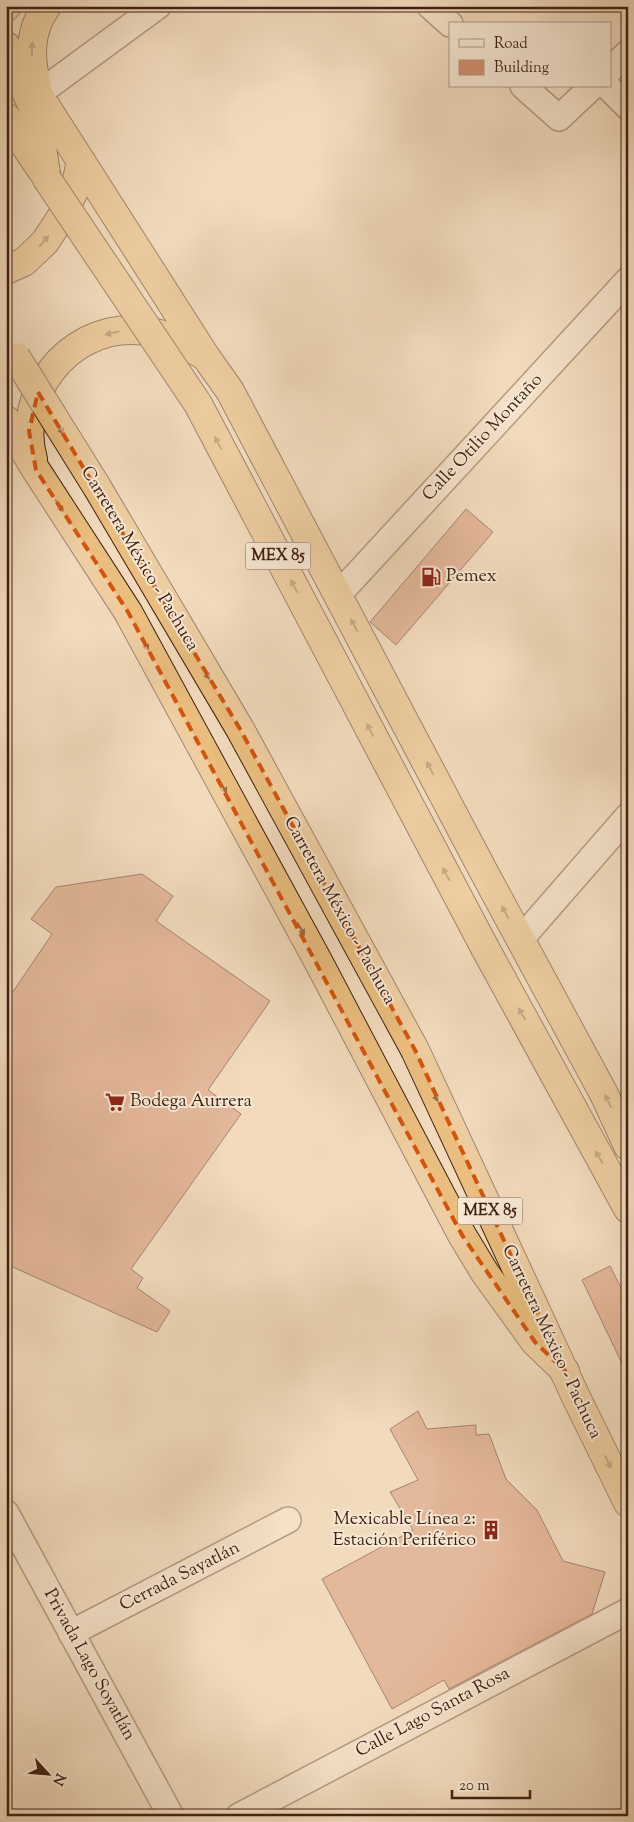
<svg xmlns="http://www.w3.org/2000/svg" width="634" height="1822" viewBox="0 0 634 1822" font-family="'Sorts Mill Goudy',serif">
<rect width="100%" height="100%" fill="#f2dbbd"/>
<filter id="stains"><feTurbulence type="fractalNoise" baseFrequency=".004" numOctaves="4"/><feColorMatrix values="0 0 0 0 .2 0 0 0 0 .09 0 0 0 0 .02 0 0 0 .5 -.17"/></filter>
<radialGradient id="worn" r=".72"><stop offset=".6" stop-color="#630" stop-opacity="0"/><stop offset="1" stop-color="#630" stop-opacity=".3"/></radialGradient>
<g fill="#d38f70" stroke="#411f12">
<polygon points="466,509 493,532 396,645 370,622"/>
<polygon points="142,874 173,896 156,921 270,1001 208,1090 241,1114 131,1269 143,1278 137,1288 170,1311 157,1332 6,1264 6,1002 52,934 31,919 56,887"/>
<polygon points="610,1266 628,1302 628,1376 582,1280"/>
<polygon points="418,1411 427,1429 476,1425 476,1435 489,1434 506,1479 537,1510 563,1561 605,1572 592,1614 449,1689 444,1680 392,1709 322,1579 413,1530 390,1492 418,1480 390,1429"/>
</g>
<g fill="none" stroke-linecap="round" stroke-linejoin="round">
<defs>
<g id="minor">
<polyline points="430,6 450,24"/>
<polyline points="610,70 628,53"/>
<polyline points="523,86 559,118 593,86"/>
<polyline points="607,86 628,107"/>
<polyline points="38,94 158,6"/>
<polyline points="338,595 628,280"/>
<polyline points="520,940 628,816"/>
<polyline points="6,1513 171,1816"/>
<polyline points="71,1633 288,1520"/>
<polyline points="239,1816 628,1611"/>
</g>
<g id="highway">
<path d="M 47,6 C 26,35 31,62 38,94 L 206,357 L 230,391 L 485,874 L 604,1094 L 628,1146"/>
<polyline points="6,7 7,6"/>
<polyline points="6,46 37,117 47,179"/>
<polyline points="6,117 42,171"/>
<polyline points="6,270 24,262 45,242 62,216 75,189 81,161"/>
<polyline points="6,420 36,470 128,612 318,961 462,1235 485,1273 535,1342 565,1371"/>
<path d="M 33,459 C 15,396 67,329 132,330 C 159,330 180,341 203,355"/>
<polyline points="485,948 628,1209"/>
<polyline points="415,1050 576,1397 628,1503"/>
</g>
</defs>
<use href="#minor" stroke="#6d4e3d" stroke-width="28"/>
<use href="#highway" stroke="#411f12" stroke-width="30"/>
<use href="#minor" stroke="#f7e8d4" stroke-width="25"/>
<use href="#highway" stroke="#e9be7e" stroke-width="28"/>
<defs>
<g id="highway-bridge">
<polyline points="47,179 198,404 485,948"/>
<polyline points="16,357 97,487 240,729 415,1050"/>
</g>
</defs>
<use href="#highway-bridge" stroke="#411f12" stroke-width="30" stroke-linecap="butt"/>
<use href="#highway-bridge" stroke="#e9be7e" stroke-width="28"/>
</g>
<defs><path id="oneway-solid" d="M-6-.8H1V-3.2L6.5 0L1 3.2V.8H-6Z" transform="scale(1.25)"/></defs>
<g fill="#956e48">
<use href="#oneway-solid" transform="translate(32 49) rotate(-89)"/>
<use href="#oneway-solid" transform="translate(44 241) rotate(-50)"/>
<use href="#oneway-solid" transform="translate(112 333) rotate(168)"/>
<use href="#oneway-solid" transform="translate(60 428) rotate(58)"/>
<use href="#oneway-solid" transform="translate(218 443) rotate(-118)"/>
<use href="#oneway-solid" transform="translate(59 506) rotate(57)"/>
<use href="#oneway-solid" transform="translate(294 586) rotate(-118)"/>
<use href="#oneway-solid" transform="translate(354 625) rotate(-118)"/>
<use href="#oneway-solid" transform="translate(145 644) rotate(62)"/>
<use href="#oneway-solid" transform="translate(206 673) rotate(59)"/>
<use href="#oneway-solid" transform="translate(370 730) rotate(-118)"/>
<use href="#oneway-solid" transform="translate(430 768) rotate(-117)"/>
<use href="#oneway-solid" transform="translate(223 787) rotate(61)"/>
<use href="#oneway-solid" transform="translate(446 874) rotate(-118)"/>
<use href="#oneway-solid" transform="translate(505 912) rotate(-119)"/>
<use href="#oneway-solid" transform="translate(301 929) rotate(61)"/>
<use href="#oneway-solid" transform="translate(522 1014) rotate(-119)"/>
<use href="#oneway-solid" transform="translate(435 1095) rotate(65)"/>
<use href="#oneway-solid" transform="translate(608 1101) rotate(-115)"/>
<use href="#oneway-solid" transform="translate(599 1157) rotate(-119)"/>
<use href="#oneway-solid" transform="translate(608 1462) rotate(64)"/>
</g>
<path d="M0 0H634V1822H0ZM 38,392 L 240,729 L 415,1050 L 565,1371 L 535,1342 L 462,1235 L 128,612 L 36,470 L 29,431 Z" fill="#f2dbbd" fill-opacity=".55" fill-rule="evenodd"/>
<path fill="none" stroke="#d7530d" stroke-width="4" stroke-dasharray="10 6" stroke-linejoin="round" d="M 38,392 L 240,729 L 415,1050 L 565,1371 L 535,1342 L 462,1235 L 128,612 L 36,470 L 29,431 Z"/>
<defs>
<symbol id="fuel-bare" viewBox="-9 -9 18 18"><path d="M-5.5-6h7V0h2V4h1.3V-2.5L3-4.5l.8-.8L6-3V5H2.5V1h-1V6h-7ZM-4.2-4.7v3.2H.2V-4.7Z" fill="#8f2418" stroke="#f7e8d4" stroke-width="2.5" paint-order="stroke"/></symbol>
<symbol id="supermarket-bare" viewBox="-9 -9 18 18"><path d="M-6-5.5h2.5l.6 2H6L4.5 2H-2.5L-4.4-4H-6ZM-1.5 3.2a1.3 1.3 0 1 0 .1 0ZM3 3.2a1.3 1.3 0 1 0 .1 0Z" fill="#8f2418" stroke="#f7e8d4" stroke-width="2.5" paint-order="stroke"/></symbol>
<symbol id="building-bare" viewBox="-9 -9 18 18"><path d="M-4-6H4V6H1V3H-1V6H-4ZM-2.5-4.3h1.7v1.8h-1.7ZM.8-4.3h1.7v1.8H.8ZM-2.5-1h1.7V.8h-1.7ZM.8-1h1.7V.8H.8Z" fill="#8f2418" stroke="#f7e8d4" stroke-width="2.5" paint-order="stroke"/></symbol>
</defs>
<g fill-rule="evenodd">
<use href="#fuel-bare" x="417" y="563" width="28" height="28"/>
<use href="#supermarket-bare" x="101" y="1088" width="28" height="28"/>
<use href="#building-bare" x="477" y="1516" width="28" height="28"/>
</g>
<g text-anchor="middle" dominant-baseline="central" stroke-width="4" stroke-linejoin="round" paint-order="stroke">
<g fill="#f7e8d4" stroke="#785b4c" stroke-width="1">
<rect x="245.5" y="542.5" width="65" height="27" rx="4"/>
<rect x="457.5" y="1197.5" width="65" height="27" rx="4"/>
</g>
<g font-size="16" font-weight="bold" fill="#411f12">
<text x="278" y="556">MEX 85</text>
<text x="490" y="1211">MEX 85</text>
</g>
<g font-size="18" fill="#411f12" stroke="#f7e8d4">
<text transform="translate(483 438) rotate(-47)">Calle Otilio Montaño</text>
<text transform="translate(139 559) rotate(59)">Carretera México - Pachuca</text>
<text transform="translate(339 911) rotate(61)">Carretera México - Pachuca</text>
<text transform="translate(551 1342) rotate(65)">Carretera México - Pachuca</text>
<text transform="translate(180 1577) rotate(-27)">Cerrada Sayatlán</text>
<text transform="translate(89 1665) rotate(61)">Privada Lago Soyatlán</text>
<text transform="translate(433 1713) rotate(-28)">Calle Lago Santa Rosa</text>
</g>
<g font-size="18" fill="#411f12" stroke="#f7e8d4" text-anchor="start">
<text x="446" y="577">Pemex</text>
<text x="130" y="1102">Bodega Aurrera</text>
<text x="476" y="1520" text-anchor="end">Mexicable Línea 2:<tspan x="476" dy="21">Estación Periférico</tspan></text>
</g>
</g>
<rect width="634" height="1822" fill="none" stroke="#f2dbbd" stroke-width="25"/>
<rect x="8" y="8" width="619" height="1807" fill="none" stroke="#411f12" stroke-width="2.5"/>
<rect x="12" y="12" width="609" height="1797" fill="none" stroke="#411f12"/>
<rect x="449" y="22" width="162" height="65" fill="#f7e8d4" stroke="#ae9886"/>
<rect x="459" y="39" width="25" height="8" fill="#f7e8d4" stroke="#ae9886"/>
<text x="494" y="48" font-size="15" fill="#411f12">Road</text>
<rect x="459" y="60" width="25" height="15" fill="#d38f70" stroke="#ae9886"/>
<text x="494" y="72" font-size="15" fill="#411f12">Building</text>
<g transform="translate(48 1774) rotate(116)" stroke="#f7e8d4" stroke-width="4" paint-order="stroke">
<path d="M0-4L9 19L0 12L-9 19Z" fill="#411f12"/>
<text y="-8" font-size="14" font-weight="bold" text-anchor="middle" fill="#411f12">N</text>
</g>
<path d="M452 1790v8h78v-8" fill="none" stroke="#411f12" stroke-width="2.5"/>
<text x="459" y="1790" font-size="15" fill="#411f12" stroke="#f7e8d4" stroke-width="4" paint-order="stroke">20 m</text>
<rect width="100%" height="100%" filter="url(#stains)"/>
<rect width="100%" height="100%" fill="url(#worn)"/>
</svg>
